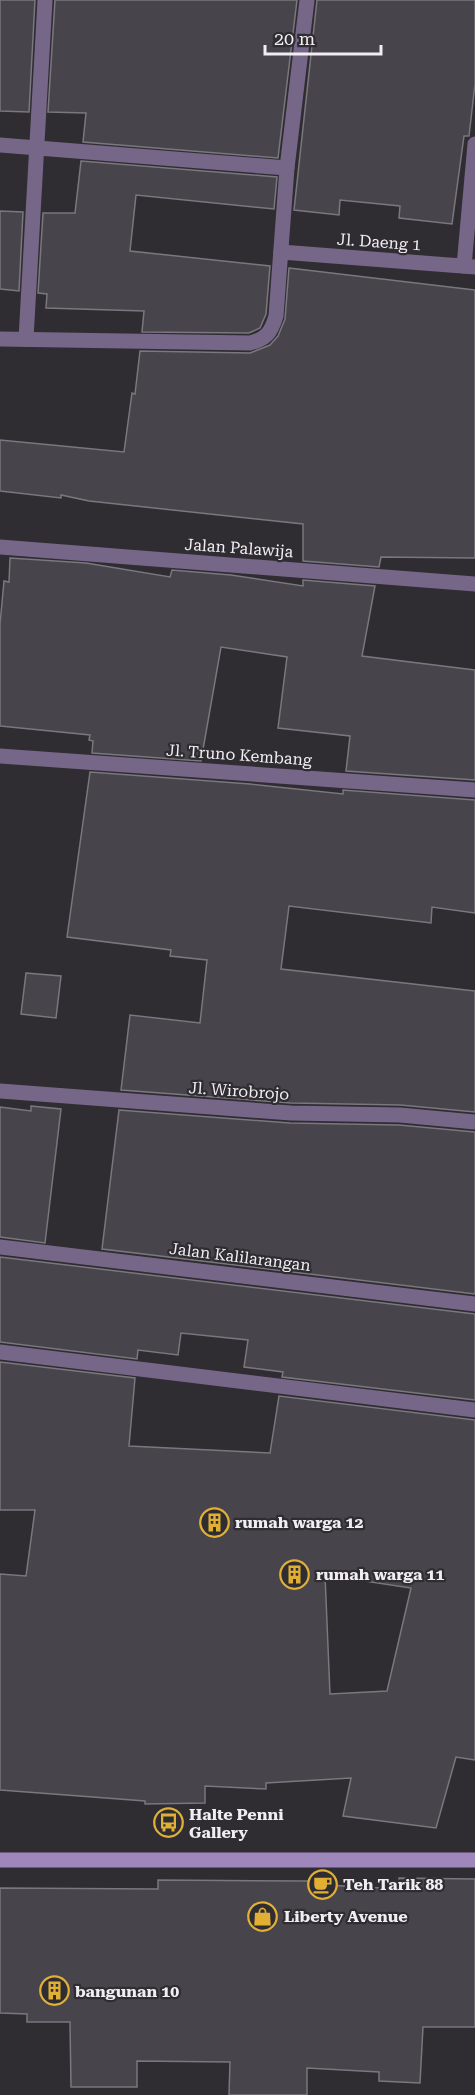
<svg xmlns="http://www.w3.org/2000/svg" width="475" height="2095" viewBox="0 0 475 2095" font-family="'Roboto Serif',serif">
<rect width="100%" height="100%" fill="#2f2c32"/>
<g fill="#47454b" stroke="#7a777e" stroke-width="1.5" fill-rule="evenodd">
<polygon points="0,0 35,0 29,112 0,111"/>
<polygon points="55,0 297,0 278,158 83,142 86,113 48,112"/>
<polygon points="317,0 475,0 475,84 469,136 464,136 452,224 399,218 400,206 340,200 339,215 294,210"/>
<polygon points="81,161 277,177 274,209 136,195 130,251 270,266 266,314 260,328 249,333 142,332 144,311 46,308 47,294 38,293 43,213 75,213"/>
<polygon points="0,211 23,212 19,291 0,289"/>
<polygon points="289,268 475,290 475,558 381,557 379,567 303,561 303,524 89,501 61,495 61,498 0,491 0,440 124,452 132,393 135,394 140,351 250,353 270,345 278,336 285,319"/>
<polygon points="10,558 86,563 170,577 172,570 231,575 303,586 303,580 375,586 362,656 475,670 475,780 346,771 350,736 278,728 287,657 221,647 201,761 92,753 93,741 89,740 90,735 0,726 0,624 4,581 9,582"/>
<polygon points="90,772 250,784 343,794 343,790 475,800 475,913 432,907 431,923 289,906 281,969 475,991 475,1112 400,1105 291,1103 121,1090 130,1015 200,1023 207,960 170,956 171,950 67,937"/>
<polygon points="26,973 61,976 56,1018 21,1014"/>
<polygon points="31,1106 61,1109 45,1243 0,1237 0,1107 31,1111"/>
<polygon points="119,1110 290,1123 399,1125 475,1132 475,1294 102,1249"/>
<polygon points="0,1257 475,1314 475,1400 282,1377 283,1372 244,1367 248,1340 181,1333 178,1355 138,1350 137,1359 0,1342"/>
<path d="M 0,1362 L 135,1378 L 129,1446 L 270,1453 L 279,1396 L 475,1420 L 475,1760 L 456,1757 L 436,1828 L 343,1816 L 351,1778 L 266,1783 L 266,1789 L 205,1786 L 205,1803 L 145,1804 L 145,1801 L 0,1790 L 0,1574 L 26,1576 L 35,1510 L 0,1510 ZM 325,1575 L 411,1588 L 387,1691 L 330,1694 Z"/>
<polygon points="399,1878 475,1879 475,2027 423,2027 420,2083 379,2081 379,2072 307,2068 307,2095 229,2095 230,2062 137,2061 137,2087 71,2087 70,2022 27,2022 27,2014 0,2013 0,1888 158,1889 158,1880 309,1881 309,1884 399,1889"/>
</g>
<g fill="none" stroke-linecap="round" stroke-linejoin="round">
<g stroke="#766788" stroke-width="15">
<polyline points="0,145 287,168"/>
<polyline points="281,252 475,267"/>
<polyline points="464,266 475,144"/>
<path d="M 0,339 L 250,343 C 266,339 271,333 276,316 L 287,168 L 307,0"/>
<polyline points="26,339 45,0"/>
<polyline points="0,547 475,584"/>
<polyline points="0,756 475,790"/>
<polyline points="0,1091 291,1113 400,1115 475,1122"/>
<polyline points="0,1352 475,1410"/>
</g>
<polyline stroke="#766788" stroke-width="15" points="0,1247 475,1304"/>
<polyline stroke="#9f86bb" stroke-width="15" points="0,1860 475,1860"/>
</g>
<defs>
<symbol id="building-ring" viewBox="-11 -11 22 22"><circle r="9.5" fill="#2f2c32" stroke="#e0af34" stroke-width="1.5"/><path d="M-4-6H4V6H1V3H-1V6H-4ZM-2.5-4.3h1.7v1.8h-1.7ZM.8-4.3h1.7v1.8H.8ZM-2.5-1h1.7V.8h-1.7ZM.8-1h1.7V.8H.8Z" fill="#e0af34"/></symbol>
<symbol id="bus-ring" viewBox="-11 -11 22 22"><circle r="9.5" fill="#2f2c32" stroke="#e0af34" stroke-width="1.5"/><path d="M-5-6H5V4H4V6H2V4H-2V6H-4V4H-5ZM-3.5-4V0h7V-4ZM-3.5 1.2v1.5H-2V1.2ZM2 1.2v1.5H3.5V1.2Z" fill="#e0af34"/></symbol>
<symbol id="cafe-ring" viewBox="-11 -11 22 22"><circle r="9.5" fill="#2f2c32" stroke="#e0af34" stroke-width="1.5"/><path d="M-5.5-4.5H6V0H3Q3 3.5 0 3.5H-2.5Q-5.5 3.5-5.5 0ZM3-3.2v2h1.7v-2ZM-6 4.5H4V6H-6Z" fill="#e0af34"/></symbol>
<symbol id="shop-ring" viewBox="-11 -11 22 22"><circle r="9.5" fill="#2f2c32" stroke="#e0af34" stroke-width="1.5"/><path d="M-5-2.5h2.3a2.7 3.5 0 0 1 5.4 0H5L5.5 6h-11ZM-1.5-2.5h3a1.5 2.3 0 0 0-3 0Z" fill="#e0af34"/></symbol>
</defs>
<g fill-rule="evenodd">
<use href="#building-ring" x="198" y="1506" width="33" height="33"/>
<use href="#building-ring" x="278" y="1558" width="33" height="33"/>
<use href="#bus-ring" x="152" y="1806" width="33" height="33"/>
<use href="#cafe-ring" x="306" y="1868" width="33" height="33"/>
<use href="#shop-ring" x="246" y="1900" width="33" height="33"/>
<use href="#building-ring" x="38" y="1974" width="33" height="33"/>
</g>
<g text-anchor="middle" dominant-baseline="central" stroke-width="4.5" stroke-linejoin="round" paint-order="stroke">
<g font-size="16" fill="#f0eef2" stroke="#2f2c32">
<text transform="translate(379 242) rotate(4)">Jl. Daeng 1</text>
<text transform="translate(239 548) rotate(4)">Jalan Palawija</text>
<text transform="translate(239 755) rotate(4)">Jl. Truno Kembang</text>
<text transform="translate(239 1091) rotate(4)">Jl. Wirobrojo</text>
<text transform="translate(240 1257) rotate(7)">Jalan Kalilarangan</text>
</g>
<g font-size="16" font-weight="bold" fill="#f0eef2" stroke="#2f2c32" text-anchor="start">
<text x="235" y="1522">rumah warga 12</text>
<text x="316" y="1574">rumah warga 11</text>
<text x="189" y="1814">Halte Penni<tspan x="189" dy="18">Gallery</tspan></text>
<text x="343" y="1884">Teh Tarik 88</text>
<text x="284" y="1916">Liberty Avenue</text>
<text x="75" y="1991">bangunan 10</text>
</g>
</g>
<path d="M265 45v9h116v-9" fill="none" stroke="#f0eef2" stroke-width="3"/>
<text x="274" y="45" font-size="18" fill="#f0eef2" stroke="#2f2c32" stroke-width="4.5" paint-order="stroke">20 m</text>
</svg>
